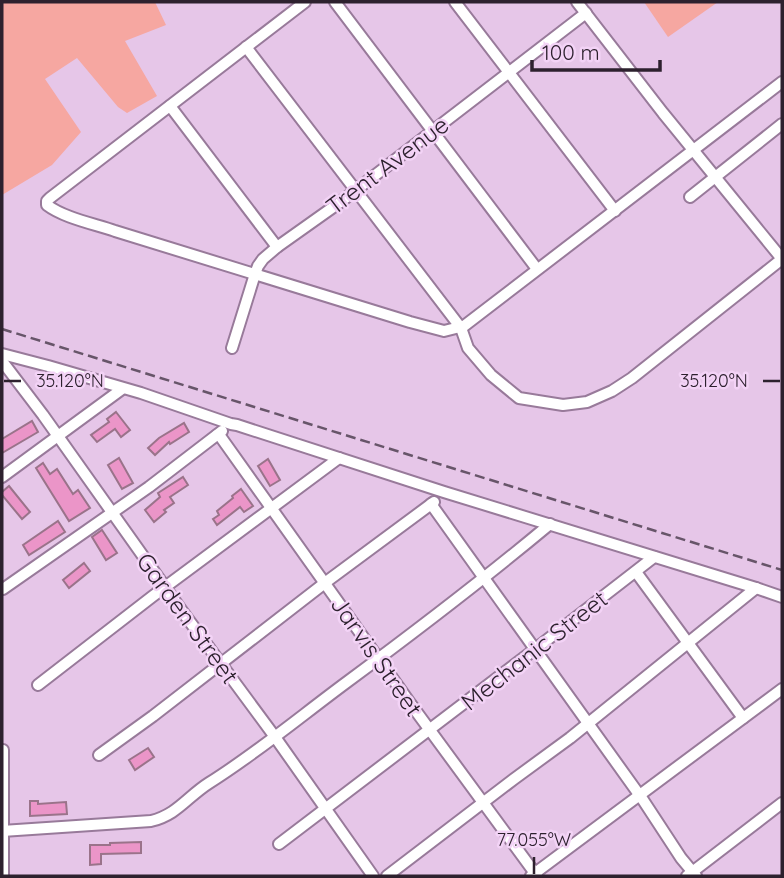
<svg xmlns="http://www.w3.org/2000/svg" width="784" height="878" viewBox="0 0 784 878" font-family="Quicksand,sans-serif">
<rect width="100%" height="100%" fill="#e6c6e8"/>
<g fill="#f6a7a1">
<polygon points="2,2 155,2 166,25 125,41 157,96 127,113 118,107 77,58 45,79 81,132 52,165 2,195"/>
<polygon points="644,2 718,2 668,37"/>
</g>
<g fill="#eb95c8" stroke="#9a738a" stroke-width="2">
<polygon points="116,412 130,430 121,437 115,429 97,442 91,435 109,422 107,419"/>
<polygon points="32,421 38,432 2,453 2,439"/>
<polygon points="184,423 189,432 170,444 169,442 155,455 148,448 159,438"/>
<polygon points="119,458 133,483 122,489 108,465"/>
<polygon points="268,459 280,480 270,486 258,466"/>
<polygon points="43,463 50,474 57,469 73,494 78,490 90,508 69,521 36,468"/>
<polygon points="183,477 188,485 170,497 174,503 164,510 166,512 154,522 145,510 160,497 158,493"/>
<polygon points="9,486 30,512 22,519 2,495 2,492"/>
<polygon points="241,489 253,506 244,512 240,507 217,525 213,519 219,515 217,511 233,498 232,496"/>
<polygon points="58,521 65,532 29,555 23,545"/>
<polygon points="102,530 117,553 106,560 92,537"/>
<polygon points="84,563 90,571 69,588 63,580"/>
<polygon points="148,748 154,757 135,770 129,760"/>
<polygon points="30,801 38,801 38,804 66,802 67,814 30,816"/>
<polygon points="141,842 141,853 101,854 101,864 90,865 90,845 110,845 110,843"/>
</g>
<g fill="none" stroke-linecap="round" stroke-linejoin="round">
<defs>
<g id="minor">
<path d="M 305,2 L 50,198 L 47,201 L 47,205 C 64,218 95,224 115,231 L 410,322 L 444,331 L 464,326 L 782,82"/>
<polyline points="335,2 537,269"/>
<polyline points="455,2 615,211"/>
<polyline points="577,2 663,113 782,259"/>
<polyline points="246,47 461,328 468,348 491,375 519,398 563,405 587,402 612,391 632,378 782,259"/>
<polyline points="170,106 277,247"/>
<polyline points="690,197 782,124"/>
<polyline points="232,348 255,274 258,266 263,259 277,247 339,203 586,13"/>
<polyline points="2,354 48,366 141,393 231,424 237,425 444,492 756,588 782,597"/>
<polyline points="2,361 43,415 182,611 275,737 373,876"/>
<polyline points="217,435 220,436 410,703 537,876"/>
<polyline points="2,477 122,389"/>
<polyline points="431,504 643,800 681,858 696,876"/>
<polyline points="636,572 743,718"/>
<polyline points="3,589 149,487 222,431"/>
<polyline points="38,685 153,596 339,458"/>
<polyline points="3,750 3,876"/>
<polyline points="99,755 153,716 330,579 434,502"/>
<path d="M 2,831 L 151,821 C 177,815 187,797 209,783 C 257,753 301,716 347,682 C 416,631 484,579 550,524"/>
<polyline points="279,844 534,650 654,557"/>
<polyline points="387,876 514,779 570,738 756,588"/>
<polyline points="531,876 782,689"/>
<polyline points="687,876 782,803"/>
</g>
</defs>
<use href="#minor" stroke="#987a9a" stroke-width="14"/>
<use href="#minor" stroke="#fff" stroke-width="10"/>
<polyline stroke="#675569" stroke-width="2.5" stroke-dasharray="10 5" stroke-linecap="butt" points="2,329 782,570"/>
</g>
<path fill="none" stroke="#2d212e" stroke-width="2.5" d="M 4,381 L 21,381M 763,381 L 780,381M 534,857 L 534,874"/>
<g text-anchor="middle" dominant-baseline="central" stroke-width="5" stroke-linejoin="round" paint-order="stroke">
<g font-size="24" fill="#2d212e" stroke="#f3d3f6">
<text transform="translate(387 165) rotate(-37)">Trent Avenue</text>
<text transform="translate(188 618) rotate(54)">Garden Street</text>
<text transform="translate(534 650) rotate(-38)">Mechanic Street</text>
<text transform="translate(377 656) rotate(55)">Jarvis Street</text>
</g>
</g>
<g font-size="18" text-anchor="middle" fill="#2d212e" stroke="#f3d3f6" stroke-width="5" stroke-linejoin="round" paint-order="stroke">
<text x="70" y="387">35.120°N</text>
<text x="714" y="387">35.120°N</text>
<text x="534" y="846">77.055°W</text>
</g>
<rect width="784" height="878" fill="none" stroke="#2d212e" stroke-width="7"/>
<path d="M532 60v10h128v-10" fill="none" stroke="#2d212e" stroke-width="3.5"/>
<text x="542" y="60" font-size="21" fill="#2d212e" stroke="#f3d3f6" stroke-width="5" paint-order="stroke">100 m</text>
</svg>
